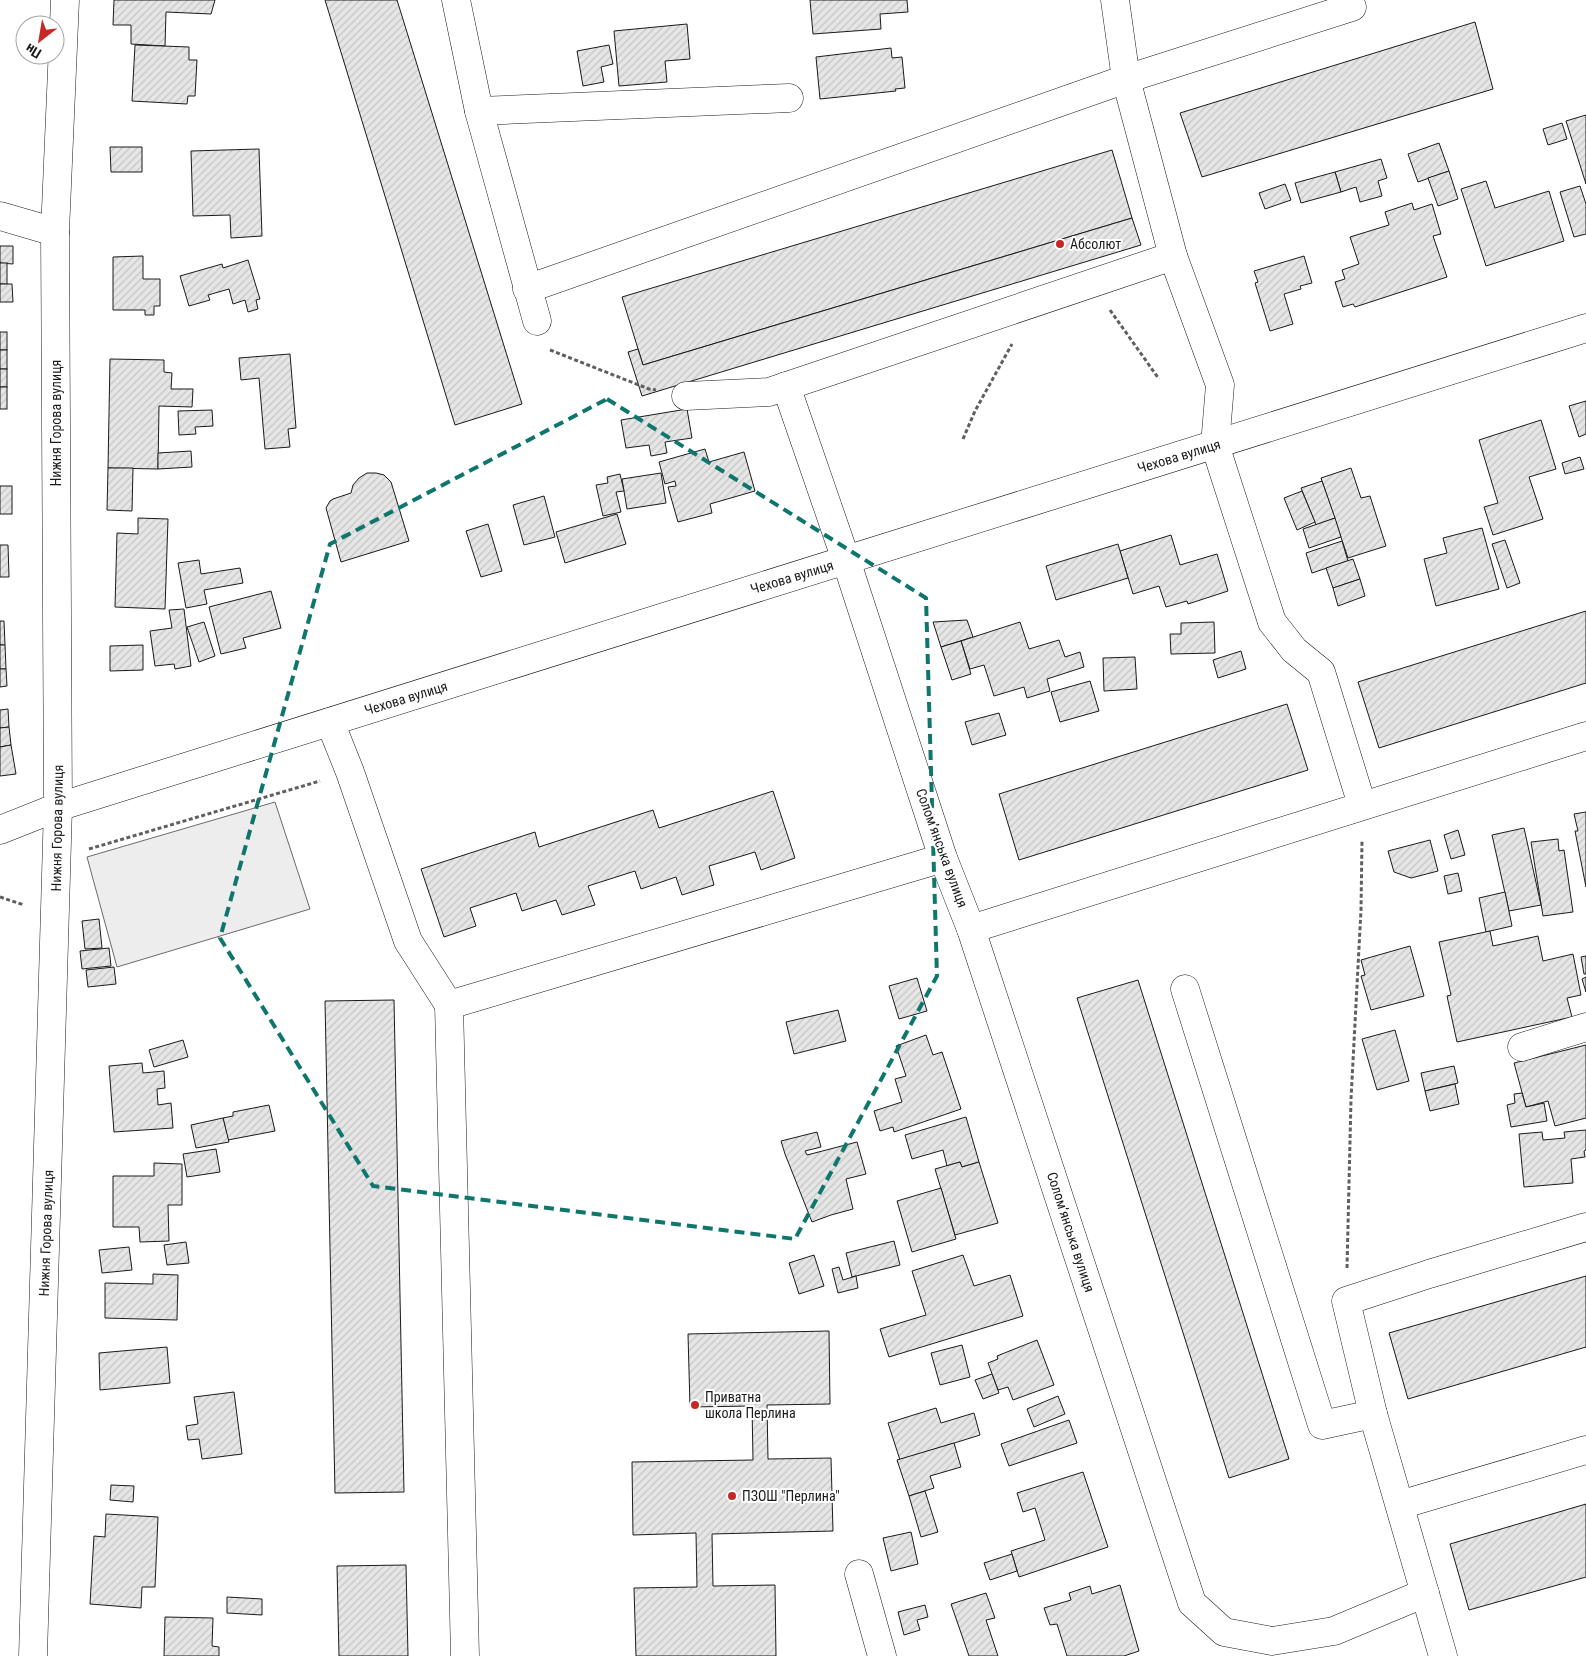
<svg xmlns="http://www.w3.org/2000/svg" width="1586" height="1656" viewBox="0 0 1586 1656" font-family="'Roboto Condensed',sans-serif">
<defs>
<pattern id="building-hatch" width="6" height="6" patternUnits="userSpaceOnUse" patternTransform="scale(1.25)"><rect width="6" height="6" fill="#e6e6e6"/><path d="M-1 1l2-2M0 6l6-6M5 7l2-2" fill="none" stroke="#c5c5c5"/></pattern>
</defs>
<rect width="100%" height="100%" fill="#fff"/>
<polygon fill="#ededed" stroke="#6a6a6a" points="275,802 310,909 117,967 87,857"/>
<g fill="url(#building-hatch)" stroke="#1a1a1a">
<polygon points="114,0 215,0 211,14 166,12 165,46 131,44 131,25 113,25"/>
<polygon points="325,0 397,0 522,404 455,425"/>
<polygon points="810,0 907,0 908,12 880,14 881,29 813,34"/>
<polygon points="1475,22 1493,89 1202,177 1180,113"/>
<polygon points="687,24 690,59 665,61 667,82 619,86 614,31"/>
<polygon points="135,45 189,47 189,60 197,60 195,96 188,96 187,104 132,101"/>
<polygon points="609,45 613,64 601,67 604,82 583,86 577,51"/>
<polygon points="891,48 892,58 902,57 905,88 895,89 896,91 820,99 816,57"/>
<polygon points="1586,115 1586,184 1566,121"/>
<polygon points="1562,123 1567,139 1548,145 1543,129"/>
<polygon points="1439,143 1449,171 1418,182 1408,154"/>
<polygon points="110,147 142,147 142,172 111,172"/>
<polygon points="259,149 262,236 231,238 230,215 193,216 191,151"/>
<polygon points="1112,150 1132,218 643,365 622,297"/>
<polygon points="1381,159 1387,178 1378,181 1382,196 1360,202 1356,187 1341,192 1335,172"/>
<polygon points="1449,171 1458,199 1438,206 1428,178"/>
<polygon points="1335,172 1341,192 1301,203 1295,183"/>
<polygon points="1486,181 1495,208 1549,191 1564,241 1486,266 1461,189"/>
<polygon points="1285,184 1291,200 1265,209 1259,193"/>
<polygon points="1580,186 1586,204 1586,234 1574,237 1560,192"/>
<polygon points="1412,203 1414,210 1432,204 1441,234 1433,236 1447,277 1355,307 1353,304 1343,307 1335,282 1345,279 1342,270 1359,264 1350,237 1389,225 1385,212"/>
<polygon points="1132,218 1141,245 642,396 628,352 638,349 643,365"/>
<polygon points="0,246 13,246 13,264 0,263"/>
<polygon points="143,256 143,279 160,279 160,306 154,306 154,315 145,315 145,310 113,310 113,257"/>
<polygon points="1304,256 1312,283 1300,286 1301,289 1284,294 1293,324 1270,331 1255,283 1258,282 1254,271"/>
<polygon points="248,260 260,299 256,300 258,309 248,312 245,300 233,304 229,289 208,295 210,300 189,306 180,276 222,264 223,268"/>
<rect x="0" y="263" width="7" height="21"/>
<polygon points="0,284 12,284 13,302 0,302"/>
<rect x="0" y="332" width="7" height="18"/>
<rect x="0" y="350" width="7" height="19"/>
<polygon points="290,354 296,428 288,429 290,447 265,449 259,378 241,380 239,358"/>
<polygon points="110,359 164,360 164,372 172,373 171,389 193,389 192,407 159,406 158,469 108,468"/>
<rect x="0" y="369" width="7" height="18"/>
<rect x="0" y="387" width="7" height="22"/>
<polygon points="1586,401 1586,434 1579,437 1569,406"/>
<polygon points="687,409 692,438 665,442 667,453 651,456 649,445 626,448 621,420"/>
<polygon points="212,410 213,426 195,427 196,434 179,435 178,411"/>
<polygon points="1541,420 1556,469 1529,477 1543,519 1493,535 1484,507 1498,503 1479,440"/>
<polygon points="705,449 709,462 744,452 755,491 710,504 712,513 678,522 668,487 676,486 675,481 665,484 659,462"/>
<polygon points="191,451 192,467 158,469 158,453"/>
<polygon points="1580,457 1584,469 1565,474 1562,463"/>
<polygon points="108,468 133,468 132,511 107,510"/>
<polygon points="1351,468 1361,498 1370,496 1386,546 1348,558 1321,478"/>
<polygon points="367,473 376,473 384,475 391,482 409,541 341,562 326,508 330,501 333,499 351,493 353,485 359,478"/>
<polygon points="661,473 666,503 627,509 622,479"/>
<polygon points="620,474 624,491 616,492 621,512 603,516 596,485 608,483 607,477"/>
<polygon points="1322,481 1335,518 1316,525 1301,488"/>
<rect x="0" y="486" width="12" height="28"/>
<polygon points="1302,491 1315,522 1297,530 1284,498"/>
<polygon points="544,496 555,537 524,545 513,505"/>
<polygon points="617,514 626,544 565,563 556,532"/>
<polygon points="138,518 168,519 165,609 115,607 117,533 138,534"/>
<polygon points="1335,518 1341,537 1309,548 1303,529"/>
<polygon points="488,524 502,571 481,577 466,531"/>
<polygon points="1482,528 1499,589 1436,606 1424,559 1447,553 1443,538"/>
<polygon points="1171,535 1180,565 1217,554 1228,591 1188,604 1187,601 1166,607 1159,586 1133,594 1120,551"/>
<polygon points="1505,540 1520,583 1507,588 1492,544"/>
<polygon points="1342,541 1348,561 1312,573 1306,553"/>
<polygon points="1118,544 1128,578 1056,600 1046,566"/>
<polygon points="0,545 8,545 9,577 0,577"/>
<polygon points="1353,559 1360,579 1333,588 1326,568"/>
<polygon points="199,560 201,574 240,568 243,583 204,590 207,604 186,608 178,563"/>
<polygon points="1360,579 1365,596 1338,606 1333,588"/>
<polygon points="271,591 281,628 243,638 246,648 221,654 209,607"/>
<polygon points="184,609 191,666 175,669 174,664 155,666 150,631 172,628 169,610"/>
<polygon points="1586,611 1586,683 1379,748 1358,682"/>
<polygon points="967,620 973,637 941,647 933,622"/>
<polygon points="0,621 4,621 5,645 0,645"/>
<polygon points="204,622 215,656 199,662 187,627"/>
<polygon points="1020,622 1029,649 1059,640 1065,657 1080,652 1084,667 1047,679 1050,691 1027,698 1024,687 994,696 984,665 970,669 961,641"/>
<polygon points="1214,622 1215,653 1171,654 1170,634 1181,634 1181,623"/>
<polygon points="961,641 971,674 952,680 941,647"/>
<polygon points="0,645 5,645 6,669 0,669"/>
<polygon points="143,645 143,670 110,671 110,646"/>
<polygon points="1241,651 1246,669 1218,678 1213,660"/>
<polygon points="1135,657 1137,689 1104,691 1103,658"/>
<polygon points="0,669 6,669 7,686 0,687"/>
<polygon points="1090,681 1099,711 1060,722 1051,692"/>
<polygon points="1287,704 1308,770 1019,860 999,794"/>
<polygon points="8,709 9,727 0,728 0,710"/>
<polygon points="999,713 1006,735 972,745 965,722"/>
<polygon points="9,727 11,745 0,747 0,728"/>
<polygon points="11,745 16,774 0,776 0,747"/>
<polygon points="773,791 795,858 761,870 755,852 709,866 714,885 682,895 676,877 641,889 635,871 588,886 595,905 562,915 556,900 522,911 516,893 470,908 476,926 444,937 421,869 535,832 539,847 653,810 659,828"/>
<polygon points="1586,812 1586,887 1575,831 1578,831 1574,814"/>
<polygon points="1524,828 1541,905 1509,911 1492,835"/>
<polygon points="1458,830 1465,855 1451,859 1444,835"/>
<polygon points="1558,839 1559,851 1564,850 1573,912 1543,916 1531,842"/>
<polygon points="1430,840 1438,871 1411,878 1394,872 1388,851"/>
<polygon points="1458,873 1462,891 1448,894 1444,876"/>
<polygon points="1505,892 1512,926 1486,932 1479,898"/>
<polygon points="99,919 102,948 85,949 82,921"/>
<polygon points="1490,931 1493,946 1538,936 1543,961 1573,954 1581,995 1567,998 1572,1017 1457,1042 1447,996 1451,995 1439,942"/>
<polygon points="1410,946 1424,996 1371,1010 1361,976 1365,975 1361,960"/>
<polygon points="109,948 111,966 82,969 80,951"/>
<polygon points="1586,956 1586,974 1584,974 1581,957"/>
<polygon points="114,967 116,984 88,987 86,970"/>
<polygon points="1586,977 1586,992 1582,979"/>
<polygon points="917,978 927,1011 899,1019 889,986"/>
<polygon points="1138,980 1289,1459 1229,1478 1077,998"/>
<polygon points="394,1000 404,1492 335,1493 325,1001"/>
<polygon points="838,1010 846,1041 794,1054 786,1022"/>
<polygon points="1395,1030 1409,1081 1377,1090 1362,1039"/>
<polygon points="926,1035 933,1055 942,1052 961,1109 894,1132 893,1127 880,1131 874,1111 902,1102 895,1079 906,1076 896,1046"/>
<polygon points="183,1040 188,1057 154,1067 149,1050"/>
<polygon points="1586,1045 1586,1118 1555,1126 1548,1101 1526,1107 1514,1063"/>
<polygon points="142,1063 143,1073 164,1071 165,1088 157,1089 158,1105 171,1103 173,1128 114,1132 109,1066"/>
<polygon points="1454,1066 1458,1083 1425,1091 1421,1073"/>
<polygon points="1455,1084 1459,1104 1430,1111 1425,1091"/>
<polygon points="1522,1093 1526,1107 1544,1103 1547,1121 1511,1127 1507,1105 1515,1103 1514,1094"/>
<polygon points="269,1105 275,1131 228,1140 223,1118 233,1116 233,1112"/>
<polygon points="966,1117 979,1162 962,1167 960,1162 947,1166 943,1150 912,1159 905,1135"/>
<polygon points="223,1118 229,1142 196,1148 191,1125"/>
<polygon points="1586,1130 1586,1150 1584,1151 1585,1157 1571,1159 1573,1183 1524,1187 1519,1134 1542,1132 1543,1140 1565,1138 1564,1132"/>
<polygon points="817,1132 821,1147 805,1151 807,1155 857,1142 866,1174 846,1179 853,1209 831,1215 812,1222 785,1154 781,1141"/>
<polygon points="216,1149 220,1172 187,1177 183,1154"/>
<polygon points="960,1162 962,1167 979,1162 998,1223 955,1235 935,1169"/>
<polygon points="154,1163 182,1164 182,1205 168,1205 169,1241 140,1242 139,1227 113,1227 113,1176 154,1176"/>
<polygon points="941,1188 956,1239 912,1252 897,1201"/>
<polygon points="894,1241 900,1265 852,1277 846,1253"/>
<polygon points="186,1242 189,1263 167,1265 164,1245"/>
<polygon points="129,1247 132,1270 102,1273 99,1250"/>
<polygon points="814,1255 824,1286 799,1294 789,1263"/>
<polygon points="963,1255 974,1286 1010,1275 1023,1316 889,1357 880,1329 926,1315 912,1271"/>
<polygon points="839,1267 843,1280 856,1276 858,1288 838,1293 832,1269"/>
<polygon points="153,1274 178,1275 177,1320 105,1318 105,1283 153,1284"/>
<polygon points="1586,1276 1586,1347 1408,1399 1389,1333"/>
<polygon points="829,1331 830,1404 767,1405 768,1459 831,1458 833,1531 712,1534 713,1586 775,1585 776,1656 636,1656 634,1588 697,1587 696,1533 633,1535 632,1462 753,1460 752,1406 690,1407 688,1334"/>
<polygon points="1037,1340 1054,1385 1013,1400 1008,1387 998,1390 988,1363 998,1359 997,1356"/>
<polygon points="962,1345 970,1377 940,1385 931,1353"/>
<polygon points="167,1347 170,1383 100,1390 99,1353"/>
<polygon points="992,1374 999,1393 983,1399 975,1380"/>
<polygon points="234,1392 242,1454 202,1459 199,1439 188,1440 186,1426 198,1424 194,1397"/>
<polygon points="1058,1396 1065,1414 1034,1427 1027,1409"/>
<polygon points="936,1408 941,1423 974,1413 980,1435 900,1460 888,1423"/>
<polygon points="1069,1420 1077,1443 1009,1466 1001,1444"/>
<polygon points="954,1443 961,1467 930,1476 934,1488 909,1496 897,1460"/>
<polygon points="1083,1472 1108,1547 1019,1577 1011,1551 1045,1540 1035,1508 1023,1512 1017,1493"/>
<polygon points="111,1485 134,1486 133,1502 110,1500"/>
<polygon points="925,1491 938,1532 921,1537 909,1496"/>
<polygon points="1586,1504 1586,1577 1469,1610 1450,1544"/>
<polygon points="106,1514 158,1517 155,1587 142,1587 141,1608 90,1604 94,1536 105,1537"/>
<polygon points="911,1532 918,1564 891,1571 883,1538"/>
<polygon points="1012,1554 1017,1571 990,1580 984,1563"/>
<polygon points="406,1565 408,1656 339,1656 337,1566"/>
<polygon points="1120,1585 1139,1651 1124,1656 1067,1656 1057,1624 1050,1625 1044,1608 1071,1600 1069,1593 1090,1586 1092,1594"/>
<polygon points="986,1593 995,1618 986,1620 998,1656 969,1656 951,1604"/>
<polygon points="227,1597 262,1599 262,1615 227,1613"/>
<polygon points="925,1605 928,1617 917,1620 920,1630 904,1635 898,1612"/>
<polygon points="165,1617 213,1618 212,1646 219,1647 219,1656 164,1656"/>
</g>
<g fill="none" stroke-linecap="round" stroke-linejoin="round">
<defs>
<g id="minor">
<polyline points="456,0 479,111 537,321"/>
<polyline points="1349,0 1352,7 1126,79 1173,256 1220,385 1215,445 1272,622 1294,650 1321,672 1362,805"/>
<polyline points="479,111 789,98"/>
<polyline points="0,216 55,232"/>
<polyline points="527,289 1126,79 1115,0"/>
<polyline points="786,386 846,560 943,858 971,929 1192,1603 1224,1632 1272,1641 1334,1631 1425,1593"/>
<polyline points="686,396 769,392 1173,256"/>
<polyline points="330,722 350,772 408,941 449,1005"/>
<polyline points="0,830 58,807 1586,328"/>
<polyline points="971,929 1586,736"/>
<polyline points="1185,989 1322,1425 1373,1414"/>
<polyline points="1522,1047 1586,1027"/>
<polyline points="1400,1505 1586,1450"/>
<polyline points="859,1574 882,1656"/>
<polyline points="33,1656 58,807 55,232 65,0"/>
<polyline points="465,1656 449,1005 943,858"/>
<polyline points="1443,1656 1373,1414 1346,1301 1429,1274 1586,1227"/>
</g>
</defs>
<use href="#minor" stroke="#1a1a1a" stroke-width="29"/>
<g stroke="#5f5f5f" stroke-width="3" stroke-dasharray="4 2.5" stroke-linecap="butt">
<polyline points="1110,310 1159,379"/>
<polyline points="550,350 649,389 656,390"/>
<polyline points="963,439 975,411 1012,344"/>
<polyline points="89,849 320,781"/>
<polyline points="0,897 24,905"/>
<polyline points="1347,1268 1351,1099 1361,910 1362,840"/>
</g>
<use href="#minor" stroke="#fff" stroke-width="28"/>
</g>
<path fill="none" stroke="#0f766e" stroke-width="4" stroke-dasharray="10 6" stroke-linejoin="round" d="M 607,399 L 926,598 L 937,976 L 795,1239 L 373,1186 L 220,938 L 330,544 Z"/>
<g fill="#c62828" stroke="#fff" stroke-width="2">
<circle cx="1060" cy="244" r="5"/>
<circle cx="695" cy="1405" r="5"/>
<circle cx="732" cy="1496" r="5"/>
</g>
<g text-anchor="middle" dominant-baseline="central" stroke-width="4" stroke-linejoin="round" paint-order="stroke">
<g font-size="14" fill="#1a1a1a" stroke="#fff" text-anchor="start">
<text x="1070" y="244">Абсолют</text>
<text x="705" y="1397">Приватна<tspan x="705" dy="16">школа Перлина</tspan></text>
<text x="742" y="1496">ПЗОШ "Перлина"</text>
</g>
<g font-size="14" fill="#1a1a1a" stroke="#fff">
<text transform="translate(56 423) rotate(-90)">Нижня Горова вулиця</text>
<text transform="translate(1179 456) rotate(-17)">Чехова вулиця</text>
<text transform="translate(792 577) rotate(-17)">Чехова вулиця</text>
<text transform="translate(406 698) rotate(-17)">Чехова вулиця</text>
<text transform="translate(57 828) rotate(-89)">Нижня Горова вулиця</text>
<text transform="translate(942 848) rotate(70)">Соломʼянська вулиця</text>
<text transform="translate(1071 1232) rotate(72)">Соломʼянська вулиця</text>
<text transform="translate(46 1233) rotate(-88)">Нижня Горова вулиця</text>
</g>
</g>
<g transform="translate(40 40) rotate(211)"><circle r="24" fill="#ffffff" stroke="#a3a3a3"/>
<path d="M0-4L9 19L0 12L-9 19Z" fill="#c62828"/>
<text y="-8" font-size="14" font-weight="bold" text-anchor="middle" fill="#1a1a1a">Пн</text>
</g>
</svg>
